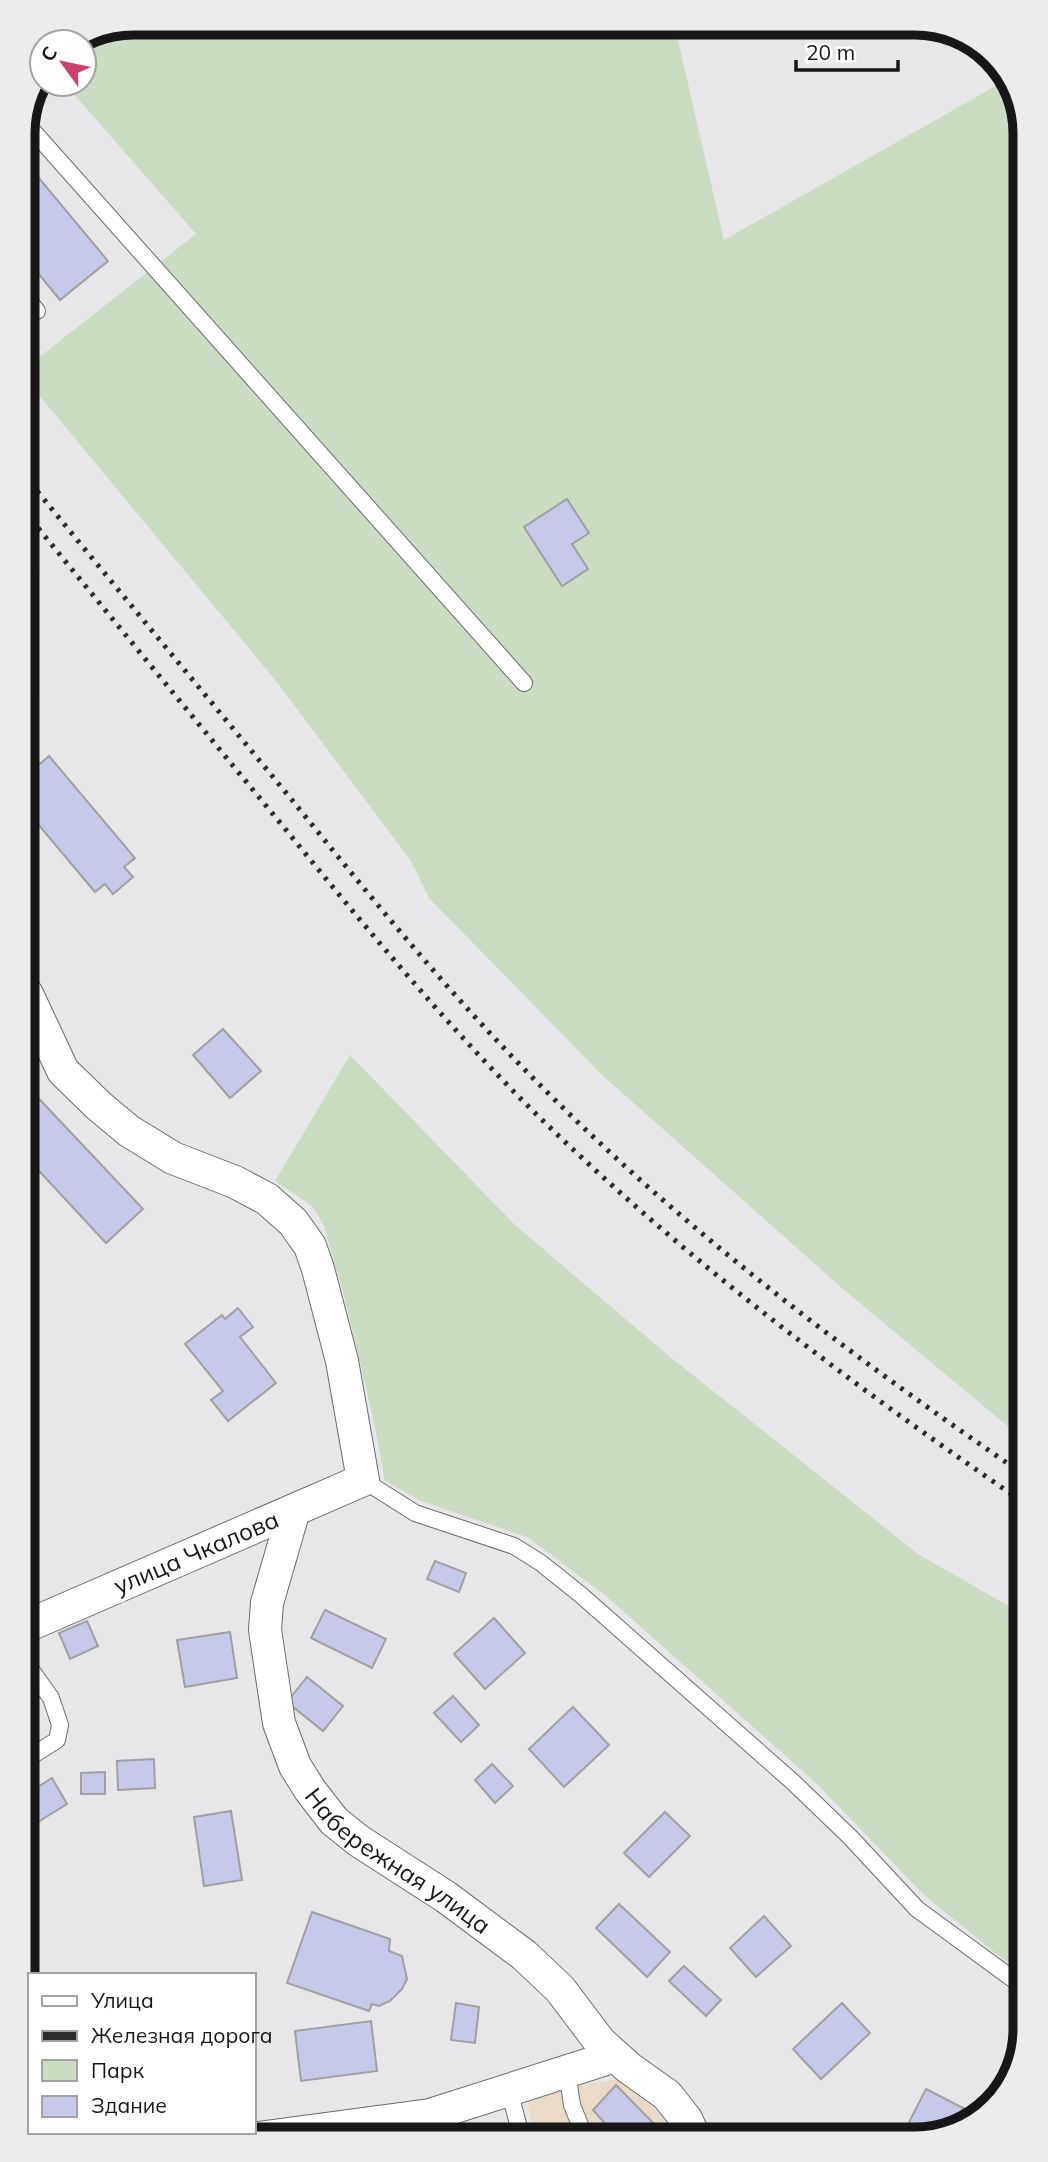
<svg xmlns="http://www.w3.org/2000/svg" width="1048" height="2162" viewBox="0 0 1048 2162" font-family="Mulish,sans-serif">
<rect width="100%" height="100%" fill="#e7e7e9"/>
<polygon fill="#eadbc8" points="623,2078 660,2106 681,2134 532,2135 527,2095"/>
<g fill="#caddc3">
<polygon points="133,23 674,23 724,240 1008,79 1017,91 1023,1439 843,1289 602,1075 429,898 411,861 276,681 24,377 24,369 196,234 65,84 84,84 84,43"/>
<polygon points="350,1055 515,1225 669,1356 918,1554 1023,1614 1025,1977 925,1896 817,1784 606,1596 527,1537 421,1501 385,1481 373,1417 343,1292 324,1226 312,1206 275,1181"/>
</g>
<g fill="#c7c9eb" stroke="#a0a0a2" stroke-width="2">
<polygon points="23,159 108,261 60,300 24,256"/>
<polygon points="567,499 589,533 572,544 588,569 562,586 524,527"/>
<polygon points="49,756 135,858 124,867 133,877 113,894 105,884 95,892 26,810 26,768 36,760 40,764"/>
<polygon points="223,1029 261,1071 230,1098 193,1055"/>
<polygon points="27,1086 143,1209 106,1243 27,1158"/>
<polygon points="238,1308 253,1327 240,1337 276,1383 228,1421 211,1400 223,1391 185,1344 222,1315 225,1319"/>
<polygon points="435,1561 466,1573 459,1592 427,1579"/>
<polygon points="325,1610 386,1639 372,1668 311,1638"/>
<polygon points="494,1618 525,1653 485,1689 454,1654"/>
<polygon points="87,1621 98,1646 70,1659 59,1633"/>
<polygon points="230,1632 237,1678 185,1687 177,1640"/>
<polygon points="307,1677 343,1706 323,1731 287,1702"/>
<polygon points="453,1696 479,1725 461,1742 434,1713"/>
<polygon points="573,1707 609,1745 564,1787 529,1749"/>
<polygon points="154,1759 155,1788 118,1790 117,1761"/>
<polygon points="492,1764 513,1786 495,1803 475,1780"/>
<polygon points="105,1772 105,1794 81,1794 81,1773"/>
<polygon points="52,1778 67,1804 30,1827 30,1792"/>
<polygon points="231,1811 242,1880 204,1886 194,1817"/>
<polygon points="665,1812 690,1836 649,1877 624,1853"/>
<polygon points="619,1904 670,1952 647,1977 596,1928"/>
<polygon points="312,1912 390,1939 389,1951 402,1956 407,1979 402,1989 390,2001 379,2006 372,2004 369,2011 287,1983"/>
<polygon points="764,1916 791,1946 756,1977 730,1948"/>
<polygon points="684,1966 721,2000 706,2016 669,1981"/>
<polygon points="456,2003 479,2007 475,2043 451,2040"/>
<polygon points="842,2003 870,2033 821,2079 793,2049"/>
<polygon points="371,2021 377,2071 301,2081 295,2031"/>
<polygon points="616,2085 664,2134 600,2134 608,2127 593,2110"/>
<polygon points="926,2089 965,2109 954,2131 904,2132"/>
</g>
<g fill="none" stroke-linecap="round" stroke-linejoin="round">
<defs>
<g id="lane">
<polyline points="25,122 524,683"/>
<polyline points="24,295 37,311"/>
<polyline points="363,1480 415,1513 514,1546 541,1563 581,1595 794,1783 851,1838 917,1909 1025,1988"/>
<polyline points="29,1667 51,1698 60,1725 57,1740 30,1757"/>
<polyline points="567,2071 572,2105 584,2135"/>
<polyline points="509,2090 521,2135"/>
</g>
<g id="street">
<polyline points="27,994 63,1071 99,1106 129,1131 173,1158 235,1182 267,1199 293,1222 310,1246 318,1269 342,1361 363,1480 29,1625"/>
<path id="s1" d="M 294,1510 L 267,1603 L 265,1630 L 279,1723 L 295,1766 L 310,1790 L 334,1821 L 359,1841 L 446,1897 L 524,1955 L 560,1989 L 600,2042 L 629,2068 L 667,2095 L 686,2119 L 693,2134"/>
<polyline points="258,2138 430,2115 615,2056"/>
</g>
</defs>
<use href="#lane" stroke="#6b6b6d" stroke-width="18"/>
<use href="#street" stroke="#6b6b6d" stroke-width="34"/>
<use href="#lane" stroke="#fff" stroke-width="16"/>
<use href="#street" stroke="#fff" stroke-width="32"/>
<g stroke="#2c2c2d" stroke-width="5" stroke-dasharray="3.5 7" stroke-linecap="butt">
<path d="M 24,475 C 113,584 203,692 292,800 C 373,900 454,1000 545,1090 C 690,1235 854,1358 1023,1474"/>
<path d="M 25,512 C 110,616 196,721 282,825 C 361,922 441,1019 530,1108 C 680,1256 849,1383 1023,1502"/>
</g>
</g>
<g text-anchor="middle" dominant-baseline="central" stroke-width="7" stroke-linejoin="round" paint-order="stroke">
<g font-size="24" fill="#171718" stroke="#fff">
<text transform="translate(196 1552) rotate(-23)">улица Чкалова</text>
<text stroke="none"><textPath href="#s1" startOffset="406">Набережная улица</textPath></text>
</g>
</g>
<path d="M0 0H1048V2162H0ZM133 35H915A98 98 0 0 1 1013 133V2029A98 98 0 0 1 915 2127H133A98 98 0 0 1 35 2029V133A98 98 0 0 1 133 35Z" fill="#ececed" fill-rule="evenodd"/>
<path fill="none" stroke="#171718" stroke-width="9" d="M133 35H915A98 98 0 0 1 1013 133V2029A98 98 0 0 1 915 2127H133A98 98 0 0 1 35 2029V133A98 98 0 0 1 133 35Z"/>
<rect x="28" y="1973" width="228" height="161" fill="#ffffff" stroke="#a2a2a3" stroke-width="2"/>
<rect x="42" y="1996" width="35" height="10" fill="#ffffff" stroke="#a2a2a3" stroke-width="2"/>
<text x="91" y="2008" font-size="21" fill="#171718">Улица</text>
<rect x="42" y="2031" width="35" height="10" fill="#2c2c2d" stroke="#a2a2a3" stroke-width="2"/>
<text x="91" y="2043" font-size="21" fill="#171718">Железная дорога</text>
<rect x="42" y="2060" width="35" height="21" fill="#caddc3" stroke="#a2a2a3" stroke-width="2"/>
<text x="91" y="2078" font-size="21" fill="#171718">Парк</text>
<rect x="42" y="2096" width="35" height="21" fill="#c7c9eb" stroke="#a2a2a3" stroke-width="2"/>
<text x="91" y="2113" font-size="21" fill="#171718">Здание</text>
<g transform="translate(63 63) rotate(303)"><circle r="33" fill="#ffffff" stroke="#a2a2a3" stroke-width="2"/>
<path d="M0-5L12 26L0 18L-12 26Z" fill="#cd4171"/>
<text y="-10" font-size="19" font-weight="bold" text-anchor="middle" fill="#171718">С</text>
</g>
<path d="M796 60v10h102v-10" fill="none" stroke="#171718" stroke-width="3.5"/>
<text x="806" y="60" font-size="21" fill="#171718" stroke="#ffffff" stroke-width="5" paint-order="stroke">20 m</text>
</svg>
